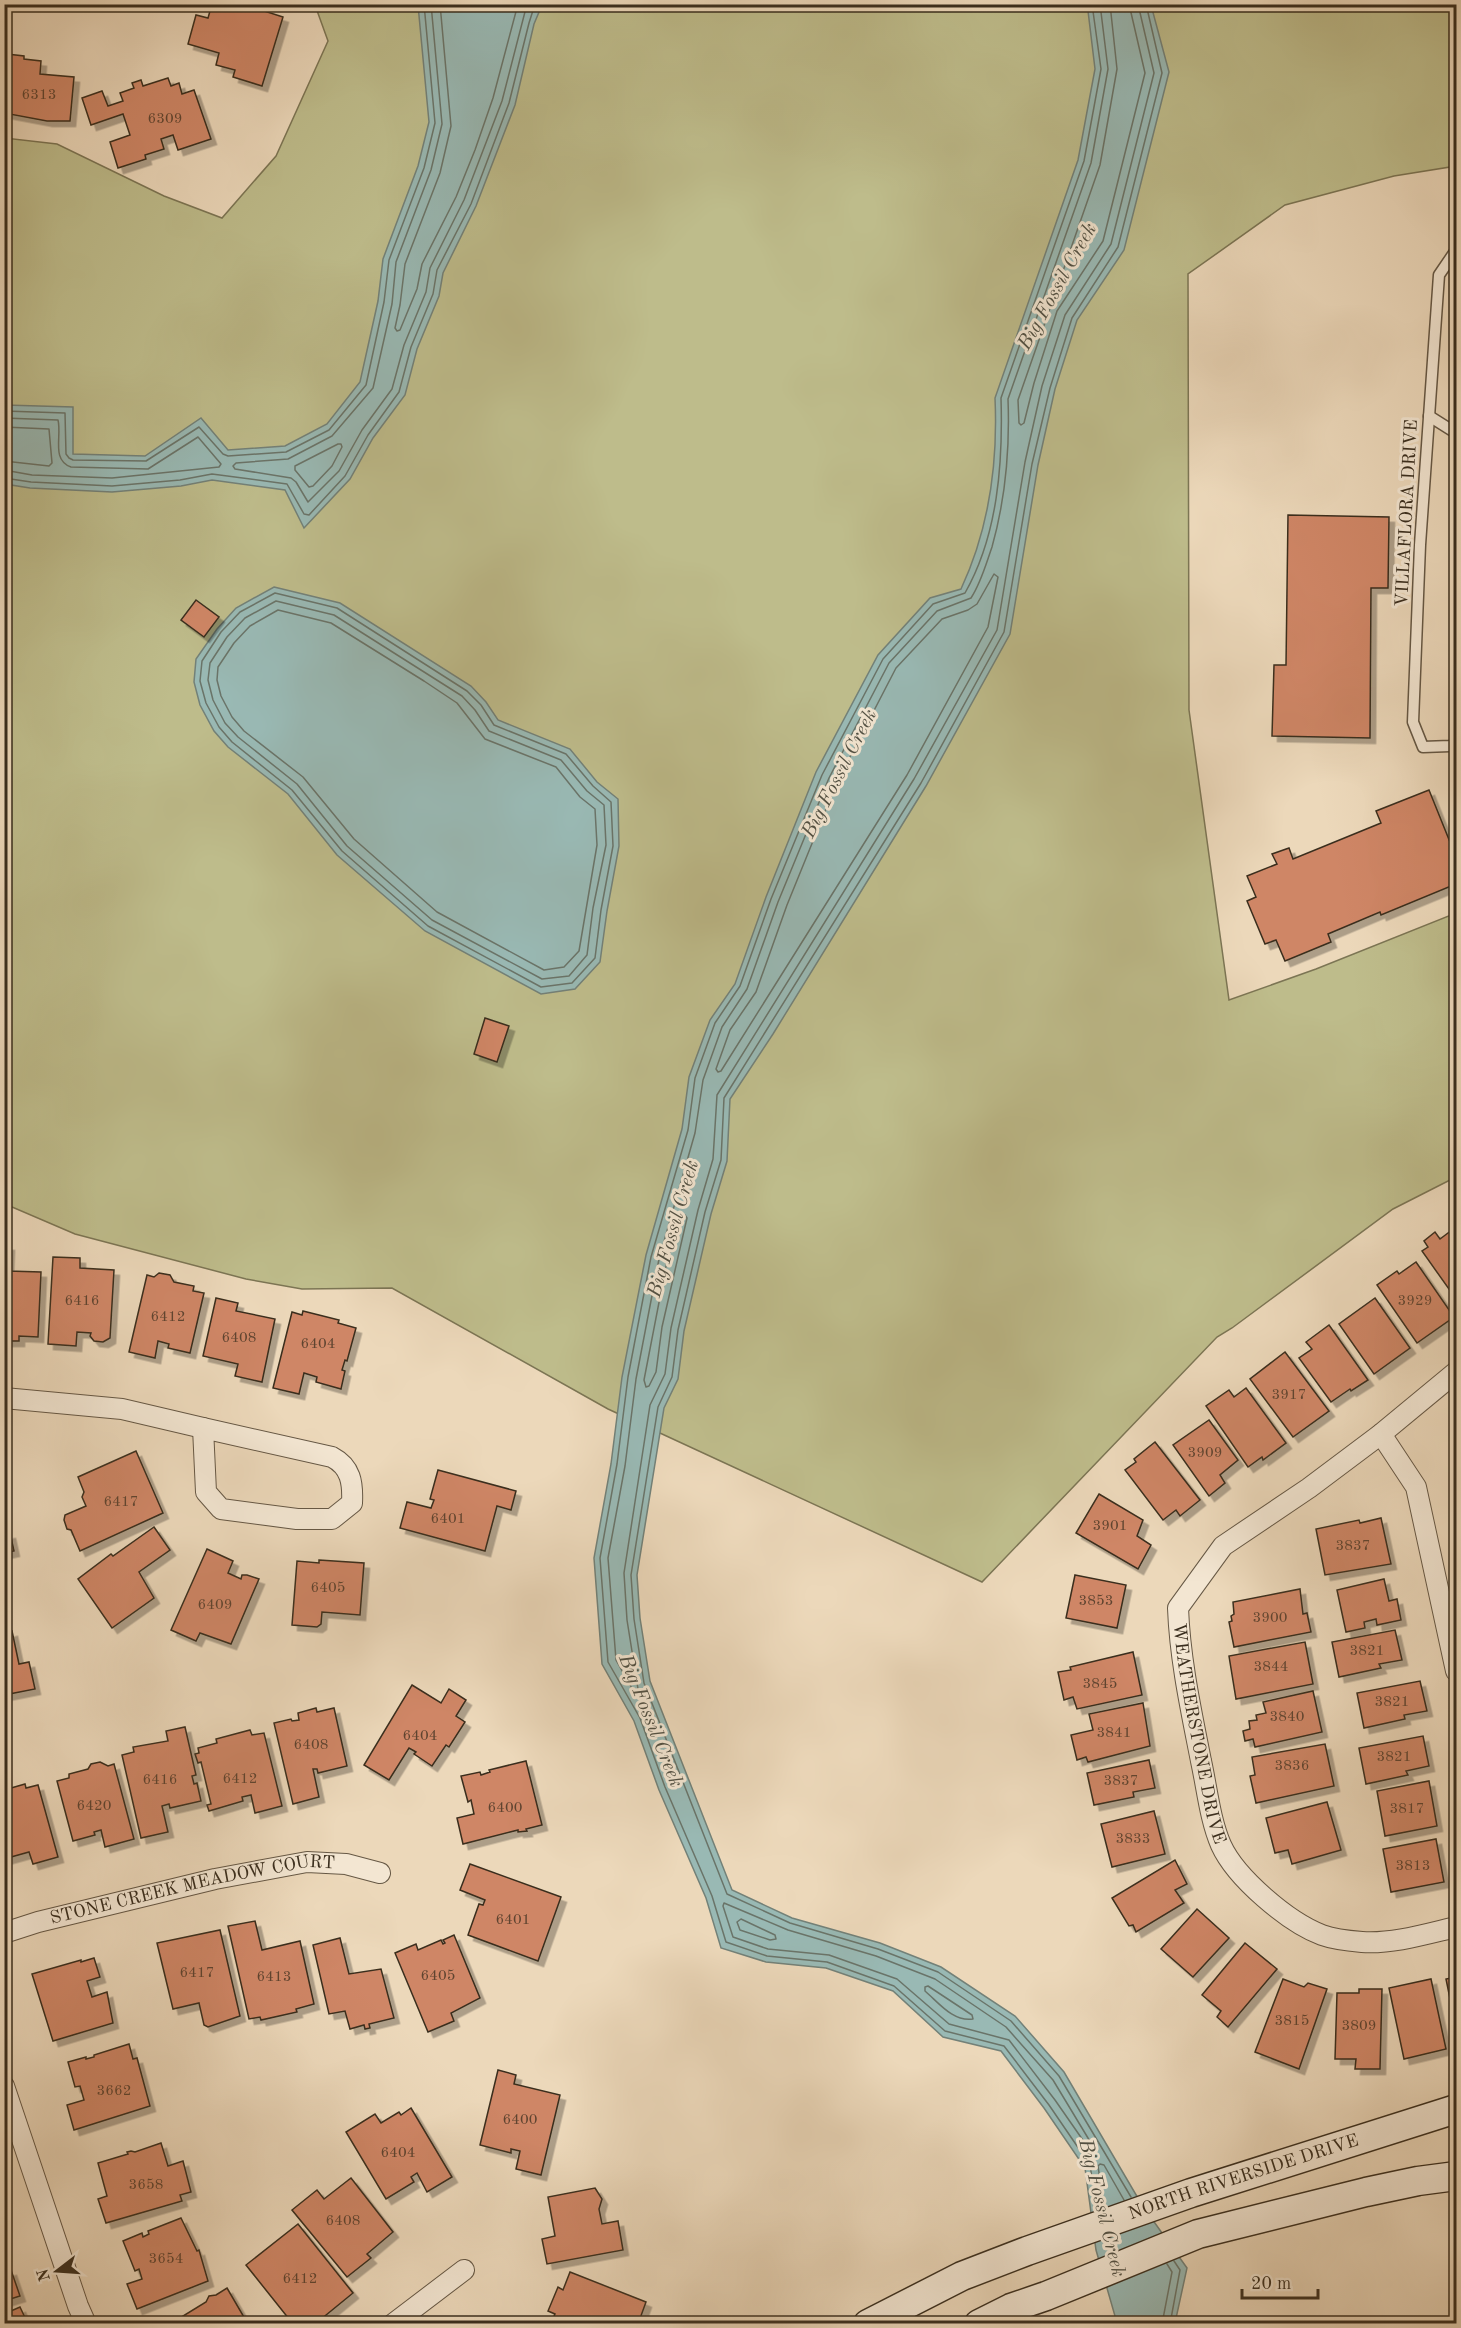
<svg xmlns="http://www.w3.org/2000/svg" width="1461" height="2328" viewBox="0 0 1461 2328" font-family="'Old Standard TT',serif">
<defs>
<filter id="shadow"><feDropShadow dx="5.5" dy="5.5" stdDeviation="0" flood-color="#0004"/></filter>
</defs>
<rect width="100%" height="100%" fill="#ecd8ba"/>
<filter id="stains"><feTurbulence type="fractalNoise" baseFrequency=".00333" numOctaves="4"/><feColorMatrix values="0 0 0 0 .2 0 0 0 0 .09 0 0 0 0 .02 0 0 0 .5 -.17"/></filter>
<radialGradient id="worn" r=".72"><stop offset=".6" stop-color="#630" stop-opacity="0"/><stop offset="1" stop-color="#630" stop-opacity=".3"/></radialGradient>
<polygon fill="#bebc8b" stroke="#7c7554" stroke-width="1.5" points="315,5 1456,5 1456,166 1394,176 1285,205 1188,274 1189,710 1229,1000 1316,969 1456,913 1456,1177 1393,1209 1232,1328 1217,1337 982,1582 608,1409 392,1288 302,1289 246,1279 75,1234 5,1204 5,138 57,144 164,196 222,218 276,156 328,41"/>
<g fill="#99b9b4" stroke="#738178" stroke-width="1.5">
<polygon points="418,5 542,5 534,24 515,105 476,206 443,273 439,296 417,349 405,395 373,438 350,479 304,528 285,490 212,480 181,486 112,492 30,488 5,484 5,405 73,407 73,454 145,456 201,418 228,450 285,446 327,424 360,382 378,301 383,259 418,166 429,122"/>
<path d="M 1086,5 L 1151,5 L 1169,72 L 1124,250 L 1077,320 L 1055,389 L 1038,465 L 1010,634 L 926,786 L 773,1034 L 730,1099 L 727,1161 L 711,1214 L 684,1331 L 678,1379 L 664,1408 L 637,1575 L 640,1618 L 650,1681 L 732,1890 L 792,1918 L 880,1943 L 941,1967 L 1015,2016 L 1064,2072 L 1142,2205 L 1187,2268 L 1175,2323 L 1117,2323 L 1096,2250 L 1085,2168 L 1044,2108 L 1001,2051 L 943,2037 L 893,1991 L 826,1968 L 766,1962 L 721,1948 L 706,1898 L 659,1790 L 634,1721 L 602,1664 L 594,1558 L 611,1464 L 622,1377 L 646,1255 L 682,1129 L 689,1077 L 710,1020 L 735,984 L 766,897 L 816,772 L 878,655 L 930,598 L 961,589 C 989,529 998,464 995,398 L 1078,160 L 1095,69 L 1088,11 Z"/>
<polygon points="274,587 340,603 471,686 486,702 498,720 570,749 597,782 618,799 619,846 607,911 600,962 575,989 541,994 425,931 337,855 288,794 228,747 214,731 200,705 194,682 196,659 217,629 236,608"/>
</g>
<g fill="none" stroke-linecap="round" stroke-linejoin="round">
<g stroke="#6a7469" stroke-width="1.5">
<polyline points="431,4 442,124 431,170 396,262 392,304 373,388 332,436 288,459 236,463 233,466 235,469 291,478 296,482 308,502 339,471 362,430 392,389 404,345 426,292 430,268 464,200 502,101 527,4"/>
<polyline points="440,4 451,126 440,173 405,264 400,305 395,328 397,331 400,330 417,289 422,264 456,197 475,150 493,98 518,4"/>
<path d="M 1092,4 L 1101,69 L 1084,161 L 1001,398 C 1003,463 998,535 965,593 L 933,604 L 883,659 L 822,775 L 771,899 L 740,986 L 715,1023 L 695,1078 L 688,1130 L 651,1257 L 628,1377 L 617,1464 L 600,1558 L 608,1662 L 640,1718 L 665,1787 L 712,1896 L 726,1942 L 767,1956 L 827,1962 L 894,1986 L 945,2031 L 1004,2046 L 1049,2105 L 1090,2165 L 1097,2210"/>
<path d="M 1100,4 L 1108,69 L 1091,163 L 1008,399 C 1010,451 1006,497 992,547 C 986,564 981,583 971,598 L 937,611 L 889,663 L 829,778 L 778,902 L 747,989 L 722,1027 L 703,1080 L 695,1133 L 659,1259 L 636,1379 L 625,1466 L 608,1558 L 616,1660 L 634,1692 L 638,1689 L 627,1620 L 624,1573 L 650,1405 L 665,1374 L 671,1328 L 698,1210 L 713,1159 L 717,1095 L 914,779 L 997,630 L 1025,462 L 1042,386 L 1065,315 L 1111,244 L 1154,73 L 1138,4"/>
<polyline points="1110,4 1117,69 1100,165 1018,400 1019,423 1021,425 1024,423 1034,383 1057,311 1103,241 1145,73 1129,4"/>
<polyline points="4,411 65,413 66,454 69,458 73,460 146,461 199,427 223,454 228,456 286,452 329,430 366,385 384,302 389,260 424,168 435,123 424,4"/>
<path d="M 4,418 L 58,420 C 62,436 51,460 71,467 L 148,469 L 198,437 L 221,464 L 219,467 L 112,478 L 32,475 L 4,470"/>
<polyline points="4,427 49,429 52,463 49,466 4,461"/>
<polygon points="338,444 341,444 342,447 332,466 313,486 309,487 295,470 295,466"/>
<polyline points="4,478 31,482 112,486 180,480 212,474 287,484 304,514 309,515 345,476 368,435 399,392 411,347 433,294 437,270 471,204 509,103 529,23 535,4"/>
<polygon points="994,574 998,577 988,627 907,775 721,1071 718,1072 716,1069 730,1030 756,992 787,905 837,782 896,668 942,619 968,610 977,604"/>
<polygon points="275,593 337,608 467,691 481,705 494,725 566,754 593,786 611,802 613,846 601,910 595,958 572,983 541,987 428,926 342,851 292,790 232,742 219,727 206,703 200,681 202,661 221,632 240,612"/>
<polygon points="276,601 334,615 462,696 475,710 489,731 561,760 587,791 604,805 606,845 593,908 587,955 569,976 542,979 432,920 347,846 297,784 238,737 225,723 213,700 208,680 210,663 227,637 245,618"/>
<polygon points="278,610 331,623 424,681 457,703 485,739 556,767 580,797 595,809 597,845 579,951 564,967 544,970 437,912 354,839 303,777 244,731 232,717 221,696 217,680 218,667 234,643 250,626"/>
<polygon points="685,1215 687,1218 662,1327 656,1372 649,1386 646,1387 644,1380 667,1261 681,1216"/>
<polygon points="724,1903 788,1930 876,1956 935,1979 1006,2027 1053,2080 1091,2143 1091,2146 1087,2146 1055,2100 1009,2040 949,2024 897,1979 829,1955 768,1949 733,1937 723,1906"/>
<polygon points="741,1919 775,1935 776,1939 770,1940 740,1930 737,1922"/>
<path d="M 928,1986 L 972,2015 L 973,2019 C 953,2022 939,2003 925,1991 L 925,1987 Z"/>
<polyline points="1131,2197 1059,2076 1011,2021 938,1972 878,1949 790,1923 727,1894 644,1683 634,1619 631,1575 658,1407 672,1377 678,1330 705,1212 721,1160 724,1098 921,783 1004,632 1032,464 1050,388 1072,318 1118,247 1162,73 1146,4"/>
<polyline points="1104,2207 1098,2166 1100,2164 1104,2165 1124,2200"/>
<polyline points="1162,2324 1172,2272 1167,2264"/>
<polyline points="1170,2324 1180,2270 1174,2261"/>
</g>
</g>
<g fill="#cf8666" stroke="#3a2e1e" stroke-width="1.5" filter="url(#shadow)">
<polygon points="212,4 242,4 283,17 262,86 233,77 235,70 216,65 219,53 188,44 196,15 208,18"/>
<polygon points="7,54 24,56 24,59 41,61 40,74 74,77 70,121 47,121 4,113 4,69"/>
<polygon points="168,78 171,86 179,83 182,94 194,90 211,139 178,150 173,135 161,139 164,149 145,155 146,159 118,168 110,142 130,135 123,114 91,125 82,98 102,91 108,106 123,101 120,93 134,88 132,83 141,80 143,86"/>
<polygon points="1288,515 1389,517 1388,588 1371,588 1370,738 1272,736 1274,665 1286,665"/>
<polygon points="196,600 219,617 204,637 181,620"/>
<polygon points="1429,790 1456,857 1456,884 1381,915 1380,912 1328,934 1331,942 1285,961 1276,940 1265,944 1247,901 1256,897 1247,876 1277,864 1272,854 1289,848 1293,859 1381,823 1376,811"/>
<polygon points="485,1018 509,1026 497,1062 474,1054"/>
<polygon points="1456,1227 1456,1299 1422,1251 1428,1247 1424,1241 1435,1232 1440,1239"/>
<polygon points="4,1245 9,1245 8,1271 41,1272 38,1337 19,1336 19,1341 4,1341"/>
<polygon points="53,1257 80,1258 80,1268 114,1270 110,1338 103,1342 94,1341 90,1336 91,1333 77,1332 76,1346 48,1344"/>
<polygon points="1416,1262 1454,1317 1417,1343 1377,1285 1397,1271 1399,1274"/>
<polygon points="159,1273 170,1275 174,1282 194,1286 193,1291 204,1293 190,1353 168,1348 169,1344 158,1341 155,1358 129,1352 147,1275 154,1277"/>
<polygon points="216,1298 238,1303 236,1311 275,1319 262,1382 235,1376 238,1364 203,1356"/>
<polygon points="1375,1298 1410,1348 1374,1374 1339,1324"/>
<polygon points="303,1311 339,1320 338,1323 356,1328 347,1361 345,1360 342,1370 345,1371 341,1389 316,1382 317,1377 304,1373 299,1394 273,1388 292,1312 302,1315"/>
<polygon points="1329,1325 1368,1380 1351,1391 1350,1389 1331,1402 1299,1358 1312,1349 1306,1342"/>
<polygon points="1285,1352 1329,1411 1293,1437 1250,1379"/>
<polygon points="1246,1388 1286,1443 1263,1460 1262,1457 1248,1467 1206,1406 1229,1390 1234,1397"/>
<polygon points="1209,1420 1238,1460 1220,1475 1225,1483 1209,1496 1173,1445"/>
<polygon points="1155,1442 1200,1500 1180,1516 1176,1510 1163,1520 1125,1470 1136,1462 1134,1459"/>
<polygon points="136,1451 163,1513 80,1551 71,1530 67,1529 64,1520 65,1515 86,1506 82,1497 84,1492 78,1477"/>
<polygon points="438,1470 516,1491 511,1510 497,1506 485,1551 400,1528 407,1502 431,1508 434,1500 430,1499"/>
<polygon points="1099,1494 1143,1520 1137,1536 1151,1545 1138,1569 1076,1533"/>
<polygon points="1381,1518 1391,1564 1325,1575 1316,1529 1359,1520 1360,1523"/>
<polygon points="154,1527 170,1550 139,1572 154,1598 112,1628 78,1579 111,1554 113,1556"/>
<polygon points="10,1533 14,1551 4,1553 4,1534"/>
<polygon points="207,1549 233,1561 228,1573 241,1579 242,1575 247,1575 259,1579 231,1644 200,1633 196,1641 171,1630"/>
<polygon points="319,1560 364,1563 360,1615 322,1612 321,1624 317,1627 292,1625 297,1561 319,1563"/>
<polygon points="1075,1575 1126,1585 1117,1628 1066,1618"/>
<polygon points="1384,1579 1389,1601 1397,1599 1401,1620 1377,1625 1376,1619 1364,1622 1365,1628 1346,1632 1337,1590"/>
<polygon points="1300,1589 1303,1614 1307,1613 1311,1632 1234,1647 1229,1622 1232,1621 1231,1616 1234,1614 1233,1602"/>
<polygon points="1395,1630 1402,1660 1379,1664 1381,1668 1339,1677 1332,1642"/>
<polygon points="12,1631 19,1664 29,1662 35,1689 4,1695 4,1633"/>
<polygon points="1305,1642 1313,1684 1236,1699 1229,1656"/>
<polygon points="1133,1652 1142,1695 1077,1709 1073,1697 1064,1700 1058,1672 1071,1670 1070,1667"/>
<polygon points="1420,1681 1427,1711 1404,1715 1405,1719 1364,1728 1357,1693"/>
<polygon points="412,1685 441,1703 449,1689 466,1700 456,1716 465,1722 449,1747 446,1745 432,1766 414,1754 416,1752 409,1748 389,1780 364,1765"/>
<polygon points="1313,1691 1322,1732 1255,1747 1253,1739 1245,1741 1243,1731 1250,1729 1249,1721 1257,1720 1256,1715 1266,1713 1263,1702"/>
<polygon points="1143,1703 1150,1746 1088,1762 1086,1757 1077,1760 1071,1735 1093,1730 1089,1714"/>
<polygon points="316,1708 317,1712 334,1708 347,1766 318,1773 317,1769 313,1769 319,1797 293,1804 274,1723 291,1719 292,1721 299,1720 298,1713"/>
<polygon points="185,1727 196,1775 192,1776 194,1784 197,1783 201,1801 170,1808 169,1804 162,1806 168,1832 141,1838 122,1755 134,1752 133,1747 168,1741 166,1731"/>
<polygon points="250,1730 252,1735 264,1733 282,1806 255,1813 251,1795 242,1797 243,1801 209,1811 207,1805 211,1804 201,1762 198,1763 195,1754 199,1753 198,1748 217,1743 216,1739"/>
<polygon points="1423,1736 1429,1766 1406,1771 1408,1775 1366,1784 1359,1748"/>
<polygon points="1325,1744 1334,1786 1256,1803 1250,1776 1255,1775 1252,1757"/>
<polygon points="1149,1760 1155,1788 1133,1792 1134,1797 1094,1805 1087,1773"/>
<polygon points="526,1761 542,1825 526,1829 527,1831 518,1832 518,1830 463,1844 457,1818 474,1814 471,1800 468,1802 461,1776 480,1772 481,1775 490,1772 489,1770"/>
<polygon points="100,1762 108,1766 114,1764 134,1839 105,1847 101,1830 94,1832 95,1835 73,1841 57,1781 69,1778 69,1774 88,1769 91,1764"/>
<polygon points="1429,1781 1437,1826 1385,1836 1377,1791"/>
<polygon points="25,1784 26,1788 38,1785 58,1857 33,1864 29,1852 4,1859 4,1790"/>
<polygon points="1327,1802 1341,1850 1292,1864 1288,1850 1275,1853 1266,1818"/>
<polygon points="1154,1811 1165,1854 1112,1867 1101,1824"/>
<polygon points="1436,1839 1444,1882 1391,1892 1383,1849"/>
<polygon points="1175,1860 1187,1884 1175,1890 1184,1903 1136,1932 1133,1925 1129,1926 1112,1898"/>
<polygon points="470,1864 561,1897 538,1961 468,1935 479,1904 483,1905 485,1900 460,1890"/>
<polygon points="1197,1909 1229,1938 1193,1977 1161,1949"/>
<polygon points="255,1921 262,1950 300,1941 314,2004 296,2009 297,2012 261,2020 260,2017 249,2019 228,1926"/>
<polygon points="220,1930 240,2016 208,2027 204,2025 199,2003 173,2009 157,1943"/>
<polygon points="454,1935 480,1998 451,2013 454,2021 428,2032 395,1953 416,1944 418,1950 441,1940 443,1944 445,1943 443,1940"/>
<polygon points="340,1938 349,1974 381,1969 394,2018 369,2024 370,2028 365,2029 364,2025 350,2029 345,2011 329,2014 313,1945"/>
<polygon points="1245,1943 1277,1969 1228,2027 1217,2017 1221,2011 1202,1995"/>
<polygon points="94,1958 100,1977 87,1981 92,1997 107,1992 113,2023 53,2041 32,1974 81,1960 81,1962"/>
<polygon points="1456,1977 1456,2028 1446,1979"/>
<polygon points="1283,1979 1304,1987 1308,1983 1327,1989 1299,2069 1255,2052"/>
<polygon points="1431,1979 1446,2049 1404,2059 1389,1988"/>
<polygon points="1359,1989 1382,1989 1380,2069 1355,2069 1356,2059 1335,2059 1337,1993 1359,1993"/>
<polygon points="129,2044 133,2059 137,2058 150,2106 74,2130 67,2105 84,2100 80,2086 75,2087 68,2062 86,2057 86,2059 94,2057 94,2055"/>
<polygon points="498,2070 516,2075 514,2084 560,2095 541,2175 516,2169 520,2151 511,2149 511,2153 480,2145"/>
<polygon points="411,2108 452,2177 427,2192 417,2173 411,2177 414,2182 386,2199 346,2132 375,2114 381,2123 399,2112 401,2115"/>
<polygon points="161,2143 168,2166 183,2161 191,2192 180,2195 182,2201 106,2223 98,2199 107,2196 98,2163 128,2154 127,2152 131,2151 135,2152"/>
<polygon points="351,2178 393,2232 367,2254 371,2258 347,2277 292,2210 317,2190 324,2199"/>
<polygon points="595,2188 602,2199 599,2209 602,2224 618,2221 623,2250 547,2264 542,2239 555,2236 548,2197"/>
<polygon points="181,2218 197,2251 199,2250 208,2281 137,2309 127,2284 142,2279 139,2269 135,2271 123,2241 142,2233 143,2237 149,2234 148,2231"/>
<polygon points="298,2224 353,2293 315,2324 293,2324 246,2265"/>
<polygon points="11,2270 20,2296 4,2301 4,2272"/>
<polygon points="570,2272 646,2302 638,2324 551,2324 555,2314 548,2311 558,2287 563,2290"/>
<polygon points="227,2288 248,2324 170,2324 206,2302 209,2296 216,2295"/>
<polygon points="20,2307 28,2324 4,2324 4,2314"/>
</g>
<g fill="none" stroke-linecap="round" stroke-linejoin="round">
<defs>
<g id="lane">
<polyline points="1456,250 1439,275 1420,545 1413,722 1423,747 1450,746 1456,743"/>
<polyline points="1429,416 1456,433"/>
</g>
<g id="street">
<path id="s1" d="M 1456,1372 L 1381,1434 L 1309,1488 L 1223,1546 L 1178,1608 C 1180,1660 1191,1710 1201,1761 C 1207,1788 1210,1820 1221,1845 C 1236,1878 1288,1922 1322,1935 C 1333,1939 1350,1941 1362,1942 C 1393,1944 1426,1934 1456,1927"/>
<polyline points="4,1398 122,1409 203,1428"/>
<path d="M 203,1428 L 332,1457 C 351,1467 353,1483 352,1503 L 332,1519 L 297,1519 L 221,1509 L 206,1492 Z"/>
<polyline points="1381,1434 1416,1487 1456,1671"/>
<path id="s2" d="M 4,1933 L 38,1922 L 215,1879 L 307,1862 L 346,1864 L 380,1873"/>
<polyline points="4,2086 78,2306 86,2324"/>
<polyline points="393,2324 464,2270"/>
</g>
<g id="secondary">
<path id="s3" d="M 868,2324 L 962,2276 L 1027,2251 L 1191,2193 L 1456,2109"/>
<polyline points="979,2324 1011,2308 1046,2296 1198,2234 1366,2192 1418,2181 1456,2176"/>
</g>
</defs>
<use href="#lane" stroke="#665845" stroke-width="13"/>
<use href="#street" stroke="#665845" stroke-width="22"/>
<use href="#secondary" stroke="#3a2e1e" stroke-width="31"/>
<use href="#lane" stroke="#f3e6d2" stroke-width="10"/>
<use href="#street" stroke="#f3e6d2" stroke-width="20"/>
<use href="#secondary" stroke="#f3e6d2" stroke-width="28"/>
</g>
<g text-anchor="middle" dominant-baseline="central" stroke-width="6" stroke-linejoin="round" paint-order="stroke">
<g font-size="15" fill="#5f4430">
<text x="39" y="95">6313</text>
<text x="165" y="119">6309</text>
<text x="82" y="1301">6416</text>
<text x="1415" y="1301">3929</text>
<text x="168" y="1317">6412</text>
<text x="239" y="1338">6408</text>
<text x="318" y="1344">6404</text>
<text x="1289" y="1395">3917</text>
<text x="1205" y="1453">3909</text>
<text x="121" y="1502">6417</text>
<text x="448" y="1519">6401</text>
<text x="1110" y="1526">3901</text>
<text x="1353" y="1546">3837</text>
<text x="328" y="1588">6405</text>
<text x="1096" y="1601">3853</text>
<text x="215" y="1605">6409</text>
<text x="1270" y="1618">3900</text>
<text x="1367" y="1651">3821</text>
<text x="1271" y="1667">3844</text>
<text x="1100" y="1684">3845</text>
<text x="1392" y="1702">3821</text>
<text x="1287" y="1717">3840</text>
<text x="1114" y="1733">3841</text>
<text x="420" y="1736">6404</text>
<text x="311" y="1745">6408</text>
<text x="1394" y="1757">3821</text>
<text x="1292" y="1766">3836</text>
<text x="240" y="1779">6412</text>
<text x="160" y="1780">6416</text>
<text x="1121" y="1781">3837</text>
<text x="94" y="1806">6420</text>
<text x="505" y="1808">6400</text>
<text x="1407" y="1809">3817</text>
<text x="1133" y="1839">3833</text>
<text x="1413" y="1866">3813</text>
<text x="513" y="1920">6401</text>
<text x="197" y="1973">6417</text>
<text x="438" y="1976">6405</text>
<text x="274" y="1977">6413</text>
<text x="1292" y="2021">3815</text>
<text x="1359" y="2026">3809</text>
<text x="114" y="2091">3662</text>
<text x="520" y="2120">6400</text>
<text x="398" y="2153">6404</text>
<text x="146" y="2185">3658</text>
<text x="343" y="2221">6408</text>
<text x="166" y="2259">3654</text>
<text x="300" y="2279">6412</text>
</g>
<g font-size="18" fill="#3a2e1e" stroke="#f3e6d2">
<text transform="translate(1407 513) rotate(-87)">VILLAFLORA DRIVE</text>
<text stroke="none"><textPath href="#s1" startOffset="495">WEATHERSTONE DRIVE</textPath></text>
<text stroke="none"><textPath href="#s2" startOffset="194">STONE CREEK MEADOW COURT</textPath></text>
<text stroke="none"><textPath href="#s3" startOffset="404">NORTH RIVERSIDE DRIVE</textPath></text>
</g>
<g font-size="20" font-style="italic" fill="#525144" stroke="#f3e6d2">
<text transform="translate(1058 287) rotate(-61)">Big Fossil Creek</text>
<text transform="translate(840 774) rotate(-63)">Big Fossil Creek</text>
<text transform="translate(674 1229) rotate(-74)">Big Fossil Creek</text>
<text transform="translate(650 1721) rotate(68)">Big Fossil Creek</text>
<text transform="translate(1101 2208) rotate(76)">Big Fossil Creek</text>
</g>
</g>
<rect width="1461" height="2328" fill="none" stroke="#ecd8ba" stroke-width="24"/>
<rect x="6" y="6" width="1449" height="2316" fill="none" stroke="#3a2e1e" stroke-width="3"/>
<rect x="12" y="12" width="1437" height="2304" fill="none" stroke="#3a2e1e" stroke-width="1.5"/>
<g transform="translate(57 2271) rotate(253)" stroke="#f3e6d2" stroke-width="4.5" paint-order="stroke">
<path d="M0-4.5L10 22L0 15L-10 22Z" fill="#3a2e1e"/>
<text y="-9" font-size="16" font-weight="bold" text-anchor="middle" fill="#3a2e1e">N</text>
</g>
<path d="M1242 2289v9h76v-9" fill="none" stroke="#3a2e1e" stroke-width="3"/>
<text x="1251" y="2289" font-size="18" fill="#3a2e1e" stroke="#f3e6d2" stroke-width="4.5" paint-order="stroke">20 m</text>
<rect width="100%" height="100%" filter="url(#stains)"/>
<rect width="100%" height="100%" fill="url(#worn)"/>
</svg>
